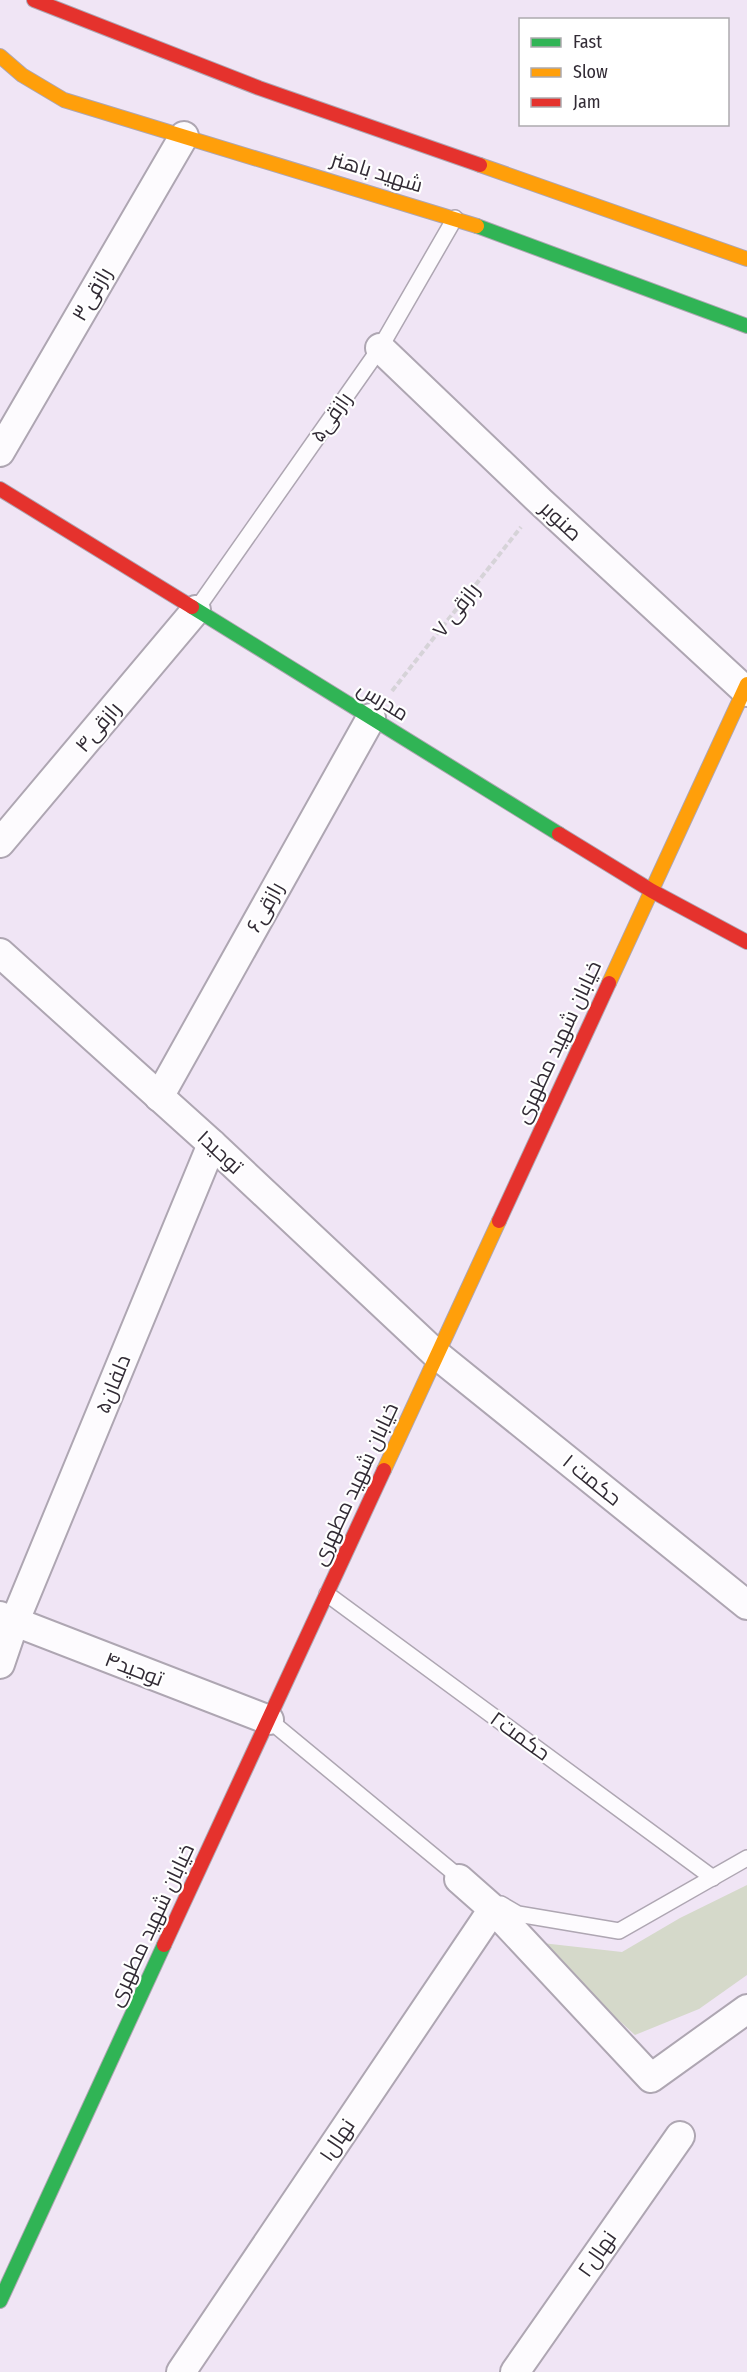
<svg xmlns="http://www.w3.org/2000/svg" width="747" height="2372" viewBox="0 0 747 2372" font-family="'Fira Sans Condensed',Cairo,sans-serif">
<rect width="100%" height="100%" fill="#f0e5f5"/>
<polygon fill="#d5d9ca" points="747,1885 747,1975 699,2009 635,2035 533,1942 622,1952 680,1918"/>
<g fill="none" stroke-linecap="round" stroke-linejoin="round">
<defs>
<g id="lane">
<polyline points="196,610 380,348 455,218"/>
<polyline points="327,1594 713,1878"/>
<polyline points="269,1720 465,1882"/>
<polyline points="501,1904 518,1914 619,1931 747,1858"/>
</g>
<g id="street">
<polyline points="380,348 541,502 747,692"/>
<polyline points="0,452 184,136"/>
<polyline points="0,843 196,610"/>
<polyline points="0,953 212,1144 437,1355 747,1605"/>
<polyline points="159,1097 371,718"/>
<polyline points="0,1616 269,1720"/>
<polyline points="0,1664 14,1623 212,1144"/>
<polyline points="459,1879 493,1909 651,2078 747,2009"/>
<polyline points="181,2372 493,1909"/>
<polyline points="515,2372 680,2136"/>
</g>
<g id="fast">
<polyline points="477,226 747,326"/>
<polyline points="192,607 559,834"/>
<polyline points="0,2301 164,1945"/>
</g>
<g id="slow">
<polyline points="0,56 22,75 64,100 477,226"/>
<polyline points="480,165 747,259"/>
<polyline points="609,983 747,684"/>
<polyline points="384,1470 499,1221"/>
</g>
<g id="jam">
<polyline points="34,0 259,88 480,165"/>
<polyline points="0,489 192,607"/>
<polyline points="559,834 652,891 747,942"/>
<polyline points="499,1221 609,983"/>
<polyline points="164,1945 384,1470"/>
</g>
</defs>
<use href="#lane" stroke="#aea6b2" stroke-width="18"/>
<use href="#street" stroke="#aea6b2" stroke-width="32"/>
<use href="#fast" stroke="#aea6b2" stroke-width="16"/>
<use href="#slow" stroke="#aea6b2" stroke-width="16"/>
<use href="#jam" stroke="#aea6b2" stroke-width="16"/>
<polyline stroke="#d6d3d8" stroke-width="4" stroke-dasharray="6 3" stroke-linecap="butt" points="392,691 521,527"/>
<use href="#lane" stroke="#fdfbfe" stroke-width="15"/>
<use href="#street" stroke="#fdfbfe" stroke-width="28"/>
<use href="#fast" stroke="#30b455" stroke-width="14"/>
<use href="#slow" stroke="#ff9f0a" stroke-width="14"/>
<use href="#jam" stroke="#e5322d" stroke-width="14"/>
</g>
<g text-anchor="middle" dominant-baseline="central" stroke-width="4.5" stroke-linejoin="round" paint-order="stroke">
<g font-size="21" fill="#322b35" stroke="#fff">
<text transform="translate(377 172) rotate(17)">شهید باهنر</text>
<text transform="translate(92 294) rotate(-60)">رازقی۳</text>
<text transform="translate(331 417) rotate(-55)">رازقی۵</text>
<text transform="translate(561 521) rotate(43)">صنوبر</text>
<text transform="translate(456 610) rotate(-52)">رازقی ۷</text>
<text transform="translate(383 701) rotate(32)">مدرس</text>
<text transform="translate(98 727) rotate(-50)">رازقی۴</text>
<text transform="translate(265 907) rotate(-61)">رازقی۶</text>
<text transform="translate(558 1042) rotate(-65)">خیابان شهید مطهری</text>
<text transform="translate(220 1152) rotate(43)">توحید۱</text>
<text transform="translate(113 1384) rotate(-68)">دلفان۵</text>
<text transform="translate(592 1480) rotate(39)">حکمت ۱</text>
<text transform="translate(355 1484) rotate(-65)">خیابان شهید مطهری</text>
<text transform="translate(134 1669) rotate(21)">توحید۴</text>
<text transform="translate(520 1736) rotate(36)">حکمت۲</text>
<text transform="translate(151 1925) rotate(-65)">خیابان شهید مطهری</text>
<text transform="translate(337 2140) rotate(-56)">نهال۱</text>
<text transform="translate(597 2254) rotate(-55)">نهال۲</text>
</g>
</g>
<rect x="519" y="18" width="210" height="108" fill="#ffffff" stroke="#adaaae" stroke-width="1.5"/>
<rect x="531" y="38" width="30" height="9" fill="#30b455" stroke="#adaaae" stroke-width="1.5"/>
<text x="573" y="48" font-size="18" fill="#322b35">Fast</text>
<rect x="531" y="68" width="30" height="9" fill="#ff9f0a" stroke="#adaaae" stroke-width="1.5"/>
<text x="573" y="78" font-size="18" fill="#322b35">Slow</text>
<rect x="531" y="98" width="30" height="9" fill="#e5322d" stroke="#adaaae" stroke-width="1.5"/>
<text x="573" y="108" font-size="18" fill="#322b35">Jam</text>
</svg>
